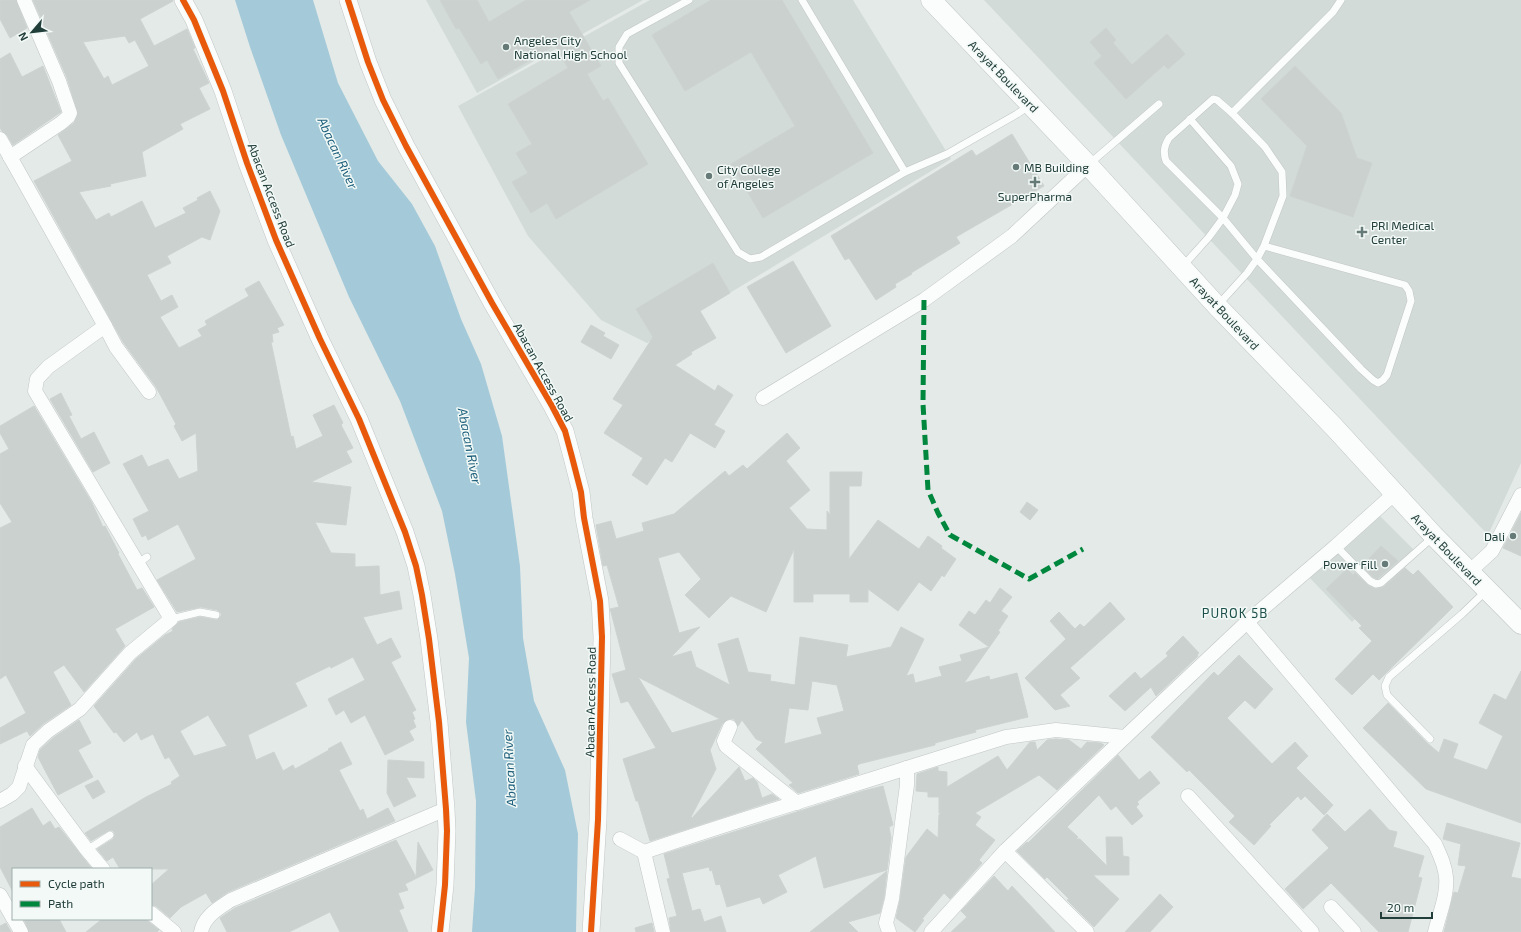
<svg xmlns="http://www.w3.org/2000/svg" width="1521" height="932" viewBox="0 0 1521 932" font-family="'Exo 2',sans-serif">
<rect width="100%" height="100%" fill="#e4eae8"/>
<g fill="#d2dbd8">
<polygon points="426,0 643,0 477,93"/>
<polygon points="650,0 853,0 951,159 647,343 601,320 528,236 458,106"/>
<polygon points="984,0 1521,0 1521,463 1488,535"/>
<polygon points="1379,515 1418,554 1352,622 1310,578"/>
</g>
<polygon fill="#a4cad9" points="235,0 313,0 338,83 378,161 412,204 435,246 461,319 481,364 502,436 520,566 523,638 534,701 565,770 578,834 576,932 472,932 475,888 476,801 466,722 469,658 455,574 442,511 400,401 349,297 281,135 250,47"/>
<g fill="#cbd1cf" stroke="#cdd3d1" fill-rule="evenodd">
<polygon points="0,0 16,0 27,28 10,38 0,19"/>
<path d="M 33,0 L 173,0 L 173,1 L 140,19 L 154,46 L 187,29 L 195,48 L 193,49 L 209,83 L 199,88 L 210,109 L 180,124 L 183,129 L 142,152 L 146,176 L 110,184 L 111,186 L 79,192 L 96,220 L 109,213 L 111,217 L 142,201 L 155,228 L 186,213 L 183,208 L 198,200 L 197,198 L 210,191 L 220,211 L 210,240 L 202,237 L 167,256 L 171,263 L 147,275 L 161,301 L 172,295 L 178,307 L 160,317 L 179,348 L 202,336 L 198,330 L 207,325 L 205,321 L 249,296 L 245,289 L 259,281 L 284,325 L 277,328 L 279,332 L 272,334 L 273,342 L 271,342 L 291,437 L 293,436 L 296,449 L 323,436 L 313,415 L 334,405 L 343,423 L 341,425 L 353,448 L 346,451 L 352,462 L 311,482 L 351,487 L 346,525 L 315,522 L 331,553 L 355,554 L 355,567 L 379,566 L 380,595 L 399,591 L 402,609 L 363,617 L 377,645 L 391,638 L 401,657 L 391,662 L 416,710 L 412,712 L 415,719 L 413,720 L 416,727 L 409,731 L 414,740 L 385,755 L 365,715 L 351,723 L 344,710 L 336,715 L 328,699 L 365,680 L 353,657 L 331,668 L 330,666 L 295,683 L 307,706 L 248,735 L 256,760 L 274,752 L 283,771 L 293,765 L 295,769 L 329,750 L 328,749 L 341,742 L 352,764 L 339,770 L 360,811 L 363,809 L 367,819 L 388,808 L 395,821 L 228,892 L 212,903 L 206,893 L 181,907 L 170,918 L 156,906 L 151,905 L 151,885 L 169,869 L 120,869 L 113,857 L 107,861 L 97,849 L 113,839 L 115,835 L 114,832 L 112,830 L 108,831 L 91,841 L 85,833 L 146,797 L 172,784 L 171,782 L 180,776 L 169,757 L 165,759 L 153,734 L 141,740 L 137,732 L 124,742 L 116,732 L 114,733 L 94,706 L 136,659 L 165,635 L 173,631 L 172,629 L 179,622 L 200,617 L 217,620 L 221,616 L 221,613 L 217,610 L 201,607 L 177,612 L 157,580 L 196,559 L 178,524 L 148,540 L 146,535 L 142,537 L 133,519 L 149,511 L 123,464 L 142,455 L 148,467 L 168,459 L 179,479 L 198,471 L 196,433 L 182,441 L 174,426 L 176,424 L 156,387 L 123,342 L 34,181 L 72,161 L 58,135 L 74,123 L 78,113 L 67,78 ZM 125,36 L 129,43 L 135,40 L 149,66 L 112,85 L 108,76 L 104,79 L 83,42 ZM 208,715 L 227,746 L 194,756 L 180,731 Z"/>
<polygon points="440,0 477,0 489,22 526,0 590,0 569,12 601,66 587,74 603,101 608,98 648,164 556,219 547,203 531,213 512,182 528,173 516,153 532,144 508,104 568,68 555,45 498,79 487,60 481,64 459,28 456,29"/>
<polygon points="711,0 782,0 873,153 763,218 731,164 795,126 751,52 685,91 652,35"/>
<polygon points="1106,28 1116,40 1113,43 1132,65 1167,34 1185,54 1168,69 1164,65 1126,99 1094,63 1102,56 1090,42"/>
<polygon points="10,53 22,77 43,66 61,112 13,145 7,135 2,131 0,128 0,59"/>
<polygon points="1295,66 1341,113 1357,158 1372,163 1353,217 1290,196 1307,146 1261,99"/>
<polygon points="1012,134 1044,186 956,237 960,243 911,273 912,274 895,284 896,287 876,300 849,258 845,260 831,236 972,150 976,156"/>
<polygon points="793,261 831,326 786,353 747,287"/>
<polygon points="713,263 730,293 700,311 716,338 691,352 692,354 675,365 715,391 718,385 733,395 714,425 725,431 715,448 690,433 672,462 665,458 647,485 632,475 643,458 604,433 623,405 613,399 653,337 636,309"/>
<polygon points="591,325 605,333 603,336 619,345 611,359 581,342"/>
<polygon points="61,393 72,415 69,416 81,439 94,432 110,463 93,472 50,399"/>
<polygon points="34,406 92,503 103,527 105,526 119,553 118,554 137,590 142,588 154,607 115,629 125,646 84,692 64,665 53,672 71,705 43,724 30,736 27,731 0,744 0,728 26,713 6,675 0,679 0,528 12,522 0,503 0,454 9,449 0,433 0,426"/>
<path d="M 787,433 L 800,448 L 786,461 L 810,490 L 789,508 L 807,529 L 827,530 L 827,511 L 830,515 L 830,472 L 862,472 L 861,486 L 849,486 L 849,559 L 878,520 L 919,549 L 928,536 L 942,546 L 941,548 L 956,559 L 944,577 L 942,575 L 931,591 L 919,582 L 898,611 L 868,589 L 868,602 L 850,602 L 850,594 L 813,594 L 813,602 L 794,602 L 794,549 L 766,612 L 731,596 L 709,618 L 685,595 L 701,579 L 679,552 L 658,558 L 679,633 L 700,627 L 671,657 L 691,651 L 696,667 L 730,685 L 718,644 L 738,638 L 748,672 L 771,675 L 770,681 L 795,685 L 800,637 L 848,645 L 846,657 L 891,647 L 901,627 L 924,639 L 906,676 L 913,674 L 915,683 L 942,676 L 939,667 L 962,661 L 960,655 L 989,647 L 959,625 L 969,611 L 975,615 L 986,600 L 990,603 L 1000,588 L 1012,597 L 1001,611 L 1008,616 L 998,631 L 1000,632 L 964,683 L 989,676 L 990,680 L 1017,673 L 1028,717 L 975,730 L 976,732 L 935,743 L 935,745 L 859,764 L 857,766 L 859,774 L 798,793 L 789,785 L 793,783 L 756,749 L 763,742 L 756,739 L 742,720 L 738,726 L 734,719 L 729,719 L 722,724 L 710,750 L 716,769 L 691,817 L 692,818 L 739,767 L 745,781 L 753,778 L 757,782 L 762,798 L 772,794 L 779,799 L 650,841 L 638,801 L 636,801 L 623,759 L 656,748 L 628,701 L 621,703 L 612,674 L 626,670 L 611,612 L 610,609 L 619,607 L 607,565 L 603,566 L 596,525 L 611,521 L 616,539 L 644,531 L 642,523 L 674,514 L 725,471 L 729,476 L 743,465 L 747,469 ZM 638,677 L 720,719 L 672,733 ZM 812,681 L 837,685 L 844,711 L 817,718 L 822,734 L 784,744 L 789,708 L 808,710 Z"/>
<polygon points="1027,502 1038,510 1030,520 1020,512"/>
<polygon points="1521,513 1521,556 1503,548"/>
<polygon points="1381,546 1398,561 1377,579 1373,577 1362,566"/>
<polygon points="1405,568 1413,575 1418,570 1453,607 1379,680 1373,674 1352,695 1335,679 1372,641 1359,628 1362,626 1326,589 1347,569 1353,575 1355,573 1368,585 1376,589 1384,587"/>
<polygon points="1110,602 1125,619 1070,668 1080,678 1060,695 1070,706 1055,710 1025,678 1066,639 1050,621 1059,612 1075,629 1080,624 1084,627"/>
<polygon points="1183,636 1199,653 1197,655 1198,656 1156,696 1151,687 1125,711 1109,696 1135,672 1141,679 1168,656 1166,653"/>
<polygon points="1239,655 1273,689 1255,709 1245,700 1227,718 1272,764 1295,742 1308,756 1296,768 1333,805 1324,815 1305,796 1301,800 1298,796 1269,825 1271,826 1254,845 1229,822 1235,816 1189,770 1187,772 1151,737 1214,672 1218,676"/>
<polygon points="1521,671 1521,823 1426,789 1363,728 1388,703 1426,742 1439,753 1444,739 1458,744 1453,758 1487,770 1503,736 1479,723 1494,694 1506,700"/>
<polygon points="79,720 91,743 78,750 93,777 58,795 38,757 40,750 53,738"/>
<polygon points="1056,739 1069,740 1081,749 1087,742 1101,743 1104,745 1057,790 1039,775 975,813 981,817 975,825 995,840 979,860 982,863 950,899 944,893 922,919 924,920 915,932 896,918 900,900 906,857 927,829 938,838 939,815 941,812 939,813 939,797 928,797 928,792 916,791 917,774 938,767 938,771 947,772 947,787 998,756 1007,770 1030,742 1035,742 1037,750 1047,740"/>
<polygon points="1118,755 1139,780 1150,771 1160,783 1137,802 1139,804 1136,807 1143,816 1132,825 1116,806 1111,810 1099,795 1067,827 1078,837 1076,839 1080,839 1107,866 1106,837 1122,837 1123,856 1129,857 1129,875 1093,875 1119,899 1094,927 1067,900 1069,899 1047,877 1045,879 1017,851 1027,842 1028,843"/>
<polygon points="388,760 424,762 424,778 406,777 416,796 394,807 387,793"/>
<polygon points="98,780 105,792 93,799 85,786"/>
<polygon points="883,786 893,825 889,827 891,838 887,870 824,888 816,856 778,875 787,892 763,904 760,897 727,907 720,884 716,885 712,870 710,871 709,867 682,873 692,911 700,909 704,922 721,916 726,932 671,932 669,918 677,916 667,879 670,878 664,854 863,791"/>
<polygon points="32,808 43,826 50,821 55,829 59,827 92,869 13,869 13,892 0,867 0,827"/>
<polygon points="1370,809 1389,830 1397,832 1393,847 1424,856 1418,877 1422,878 1419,890 1408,932 1379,932 1331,883 1303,909 1285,889 1329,848 1312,830 1327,814 1345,832"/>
<polygon points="1447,823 1520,843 1511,877 1521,879 1521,932 1444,932 1454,892 1458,893 1466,866 1458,865 1461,844 1443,839"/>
<polygon points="396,840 416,877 418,842 433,870 405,884 408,890 398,893 404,908 399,910 408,932 340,932 330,912 289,932 227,932 220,918 235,908"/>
<polygon points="887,871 884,897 880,913 848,922 858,932 810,932"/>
<polygon points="994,876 1008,891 1012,886 1055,932 951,932 967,917 961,911"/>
<polygon points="1160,894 1173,907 1150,932 1125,932"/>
<polygon points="24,919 59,919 66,932 29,932"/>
<polygon points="102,919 145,919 159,930 157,932 86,932"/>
<polygon points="6,923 11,932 0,932 0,926"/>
<polygon points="652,923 654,932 636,932 635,928"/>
</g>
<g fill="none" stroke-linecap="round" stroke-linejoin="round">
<defs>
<g id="service">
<polyline points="689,0 627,34 619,47 619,63 738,252 750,259 761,257 905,172 947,154 1017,114 1030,105"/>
<polyline points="802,0 905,172"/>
<polyline points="1232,113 1265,147 1282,172 1283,196 1264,246 1257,259 1361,369 1373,380 1378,383 1383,380 1387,375 1411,301 1409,291 1405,285 1264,246"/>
<polyline points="1088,165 1159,104"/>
<polyline points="1183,266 1209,237 1223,218 1235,195 1238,184 1231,166 1190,119"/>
<path d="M 1218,305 L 1247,273 L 1257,259 L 1223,218 L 1166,161 C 1163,152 1164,146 1169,138 L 1213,99 L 1217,100 L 1232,113 L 1333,12 L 1341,0"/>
<polyline points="1336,546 1370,581 1376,584 1381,583 1433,537"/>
<polyline points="138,563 147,557"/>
<polyline points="171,619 200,612 216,615"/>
<polyline points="1430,739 1387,695 1385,686 1389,677 1462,614 1487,590"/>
<polyline points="87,850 110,835"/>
</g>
<g id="minor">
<polyline points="0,139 105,326"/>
<polyline points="10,157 61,123 68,117 70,113 59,81 24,0"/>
<polyline points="763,398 924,300 1012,236 1088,165"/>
<polyline points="1469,572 1492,551 1521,495"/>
<path d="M 1247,622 L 1435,844 C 1440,855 1445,865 1446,877 C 1448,894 1439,915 1435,932"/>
<polyline points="730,727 724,741 726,746 797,803"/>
<polyline points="25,766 87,850 103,869"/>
<polyline points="1188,796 1312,932"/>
<polyline points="0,801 12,794 19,787 33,745 48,731 80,709 130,653 171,619 35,391 37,379 48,367 105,326 116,347 149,392"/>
<polyline points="620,839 644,852 663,932"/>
<polyline points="1005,851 1087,932"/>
<path d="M 644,852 C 731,822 819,796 907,768"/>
<polyline points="0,895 13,918"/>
<polyline points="1331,907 1354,932"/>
<polyline points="151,913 174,932"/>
<polyline points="14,919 21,932"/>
<path d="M 201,932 C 204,916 219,908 231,900 L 446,809"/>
<polyline points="889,932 886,923 892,899 907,785 907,768 1006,737 1056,730 1125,737"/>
<polyline points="931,932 1005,851 1125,737 1247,622 1336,546 1395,493"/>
</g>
<g id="tertiary">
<polyline points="183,0 194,20 223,91 247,163 276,240 320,339 359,419 405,532 416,566 422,595 429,639 439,722 446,809 447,831 445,885 440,932"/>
<polyline points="348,0 368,62 383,100 406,146 492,303 552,406 565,431 572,457 581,492 584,518 600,601 602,637 598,820 591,932"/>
</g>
<polyline id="secondary" points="931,0 1088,165 1217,306 1334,427 1434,536 1521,624"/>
</defs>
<use href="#service" stroke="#c1c7c5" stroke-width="8"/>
<use href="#minor" stroke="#c1c7c5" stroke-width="15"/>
<use href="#tertiary" stroke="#c1c7c5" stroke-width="18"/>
<use href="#secondary" stroke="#c0c7c5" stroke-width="21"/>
<use href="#service" stroke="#fbfcfc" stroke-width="7"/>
<use href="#minor" stroke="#fbfcfc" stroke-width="14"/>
<use href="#tertiary" stroke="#fbfcfc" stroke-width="17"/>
<use href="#secondary" stroke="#fbfcfc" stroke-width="20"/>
<polyline stroke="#00873e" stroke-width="5" stroke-dasharray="10 5" stroke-linecap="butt" points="924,300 923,404 928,490 938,513 950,535 1029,579 1083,549"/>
<defs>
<g id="cycleway">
<polyline points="183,0 194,20 223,91 247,163 276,240 320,339 359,419 405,532 416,566 422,595 429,639 439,722 446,809 447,831 445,885 440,932"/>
<polyline points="348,0 368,62 383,100 406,146 492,303 552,406 565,431 572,457 581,492 584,518 600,601 602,637 598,820 591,932"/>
</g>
</defs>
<use href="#cycleway" stroke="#f2f9f6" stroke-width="8"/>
<use href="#cycleway" stroke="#e8590c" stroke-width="6"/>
</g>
<g fill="#667a77" stroke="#f2f9f6" stroke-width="1.5">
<circle cx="506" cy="47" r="4"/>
<circle cx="1016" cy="167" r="4"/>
<circle cx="709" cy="176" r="4"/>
<path d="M1033 176h4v4h4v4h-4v4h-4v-4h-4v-4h4z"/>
<path d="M1360 226h4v4h4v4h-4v4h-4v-4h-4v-4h4z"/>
<circle cx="1513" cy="536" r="4"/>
<circle cx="1385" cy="564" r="4"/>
</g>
<g text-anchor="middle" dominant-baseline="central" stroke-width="3" stroke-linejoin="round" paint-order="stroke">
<g font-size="12" fill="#223e3a" stroke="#f2f9f6" text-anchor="start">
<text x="514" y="40">Angeles City<tspan x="514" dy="14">National High School</tspan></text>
<text x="1024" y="167">MB Building</text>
<text x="717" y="169">City College<tspan x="717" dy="14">of Angeles</tspan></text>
<text x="1035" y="196" text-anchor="middle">SuperPharma</text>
<text x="1371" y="225">PRI Medical<tspan x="1371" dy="14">Center</tspan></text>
<text x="1505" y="536" text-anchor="end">Dali</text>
<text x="1377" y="564" text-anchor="end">Power Fill</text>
</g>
<g font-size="12" fill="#223e3a" stroke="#f2f9f6">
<text transform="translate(1004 76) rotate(46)">Arayat Boulevard</text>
<text transform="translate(272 195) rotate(69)">Abacan Access Road</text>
<text transform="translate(1225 313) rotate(47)">Arayat Boulevard</text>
<text transform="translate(544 372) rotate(61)">Abacan Access Road</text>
<text transform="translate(1447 549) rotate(46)">Arayat Boulevard</text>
<text transform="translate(590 702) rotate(-89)">Abacan Access Road</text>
</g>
<g font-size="13" font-style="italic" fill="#1b5e7b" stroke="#f2f9f6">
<text transform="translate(338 153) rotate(65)">Abacan River</text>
<text transform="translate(470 446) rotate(79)">Abacan River</text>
<text transform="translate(509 768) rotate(-93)">Abacan River</text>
</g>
<g font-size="13" letter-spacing="1" fill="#1d504b" stroke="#f2f9f6">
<text x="1235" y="613">PUROK 5B</text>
</g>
</g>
<rect x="12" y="868" width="140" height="52" fill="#f2f9f6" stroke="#9faeab"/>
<rect x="20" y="881" width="20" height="6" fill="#e8590c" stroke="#9faeab"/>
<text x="48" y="888" font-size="12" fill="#223e3a">Cycle path</text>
<rect x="20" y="901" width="20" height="6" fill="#00873e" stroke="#9faeab"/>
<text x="48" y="908" font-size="12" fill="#223e3a">Path</text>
<g transform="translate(32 32) rotate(242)" stroke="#f2f9f6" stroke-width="3" paint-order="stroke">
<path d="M0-3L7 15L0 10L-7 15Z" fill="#223e3a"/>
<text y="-6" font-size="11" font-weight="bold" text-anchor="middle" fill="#223e3a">N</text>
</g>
<path d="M1381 912v6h51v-6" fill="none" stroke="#223e3a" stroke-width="2"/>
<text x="1387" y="912" font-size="12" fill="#223e3a" stroke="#f2f9f6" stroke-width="3" paint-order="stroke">20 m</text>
</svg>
